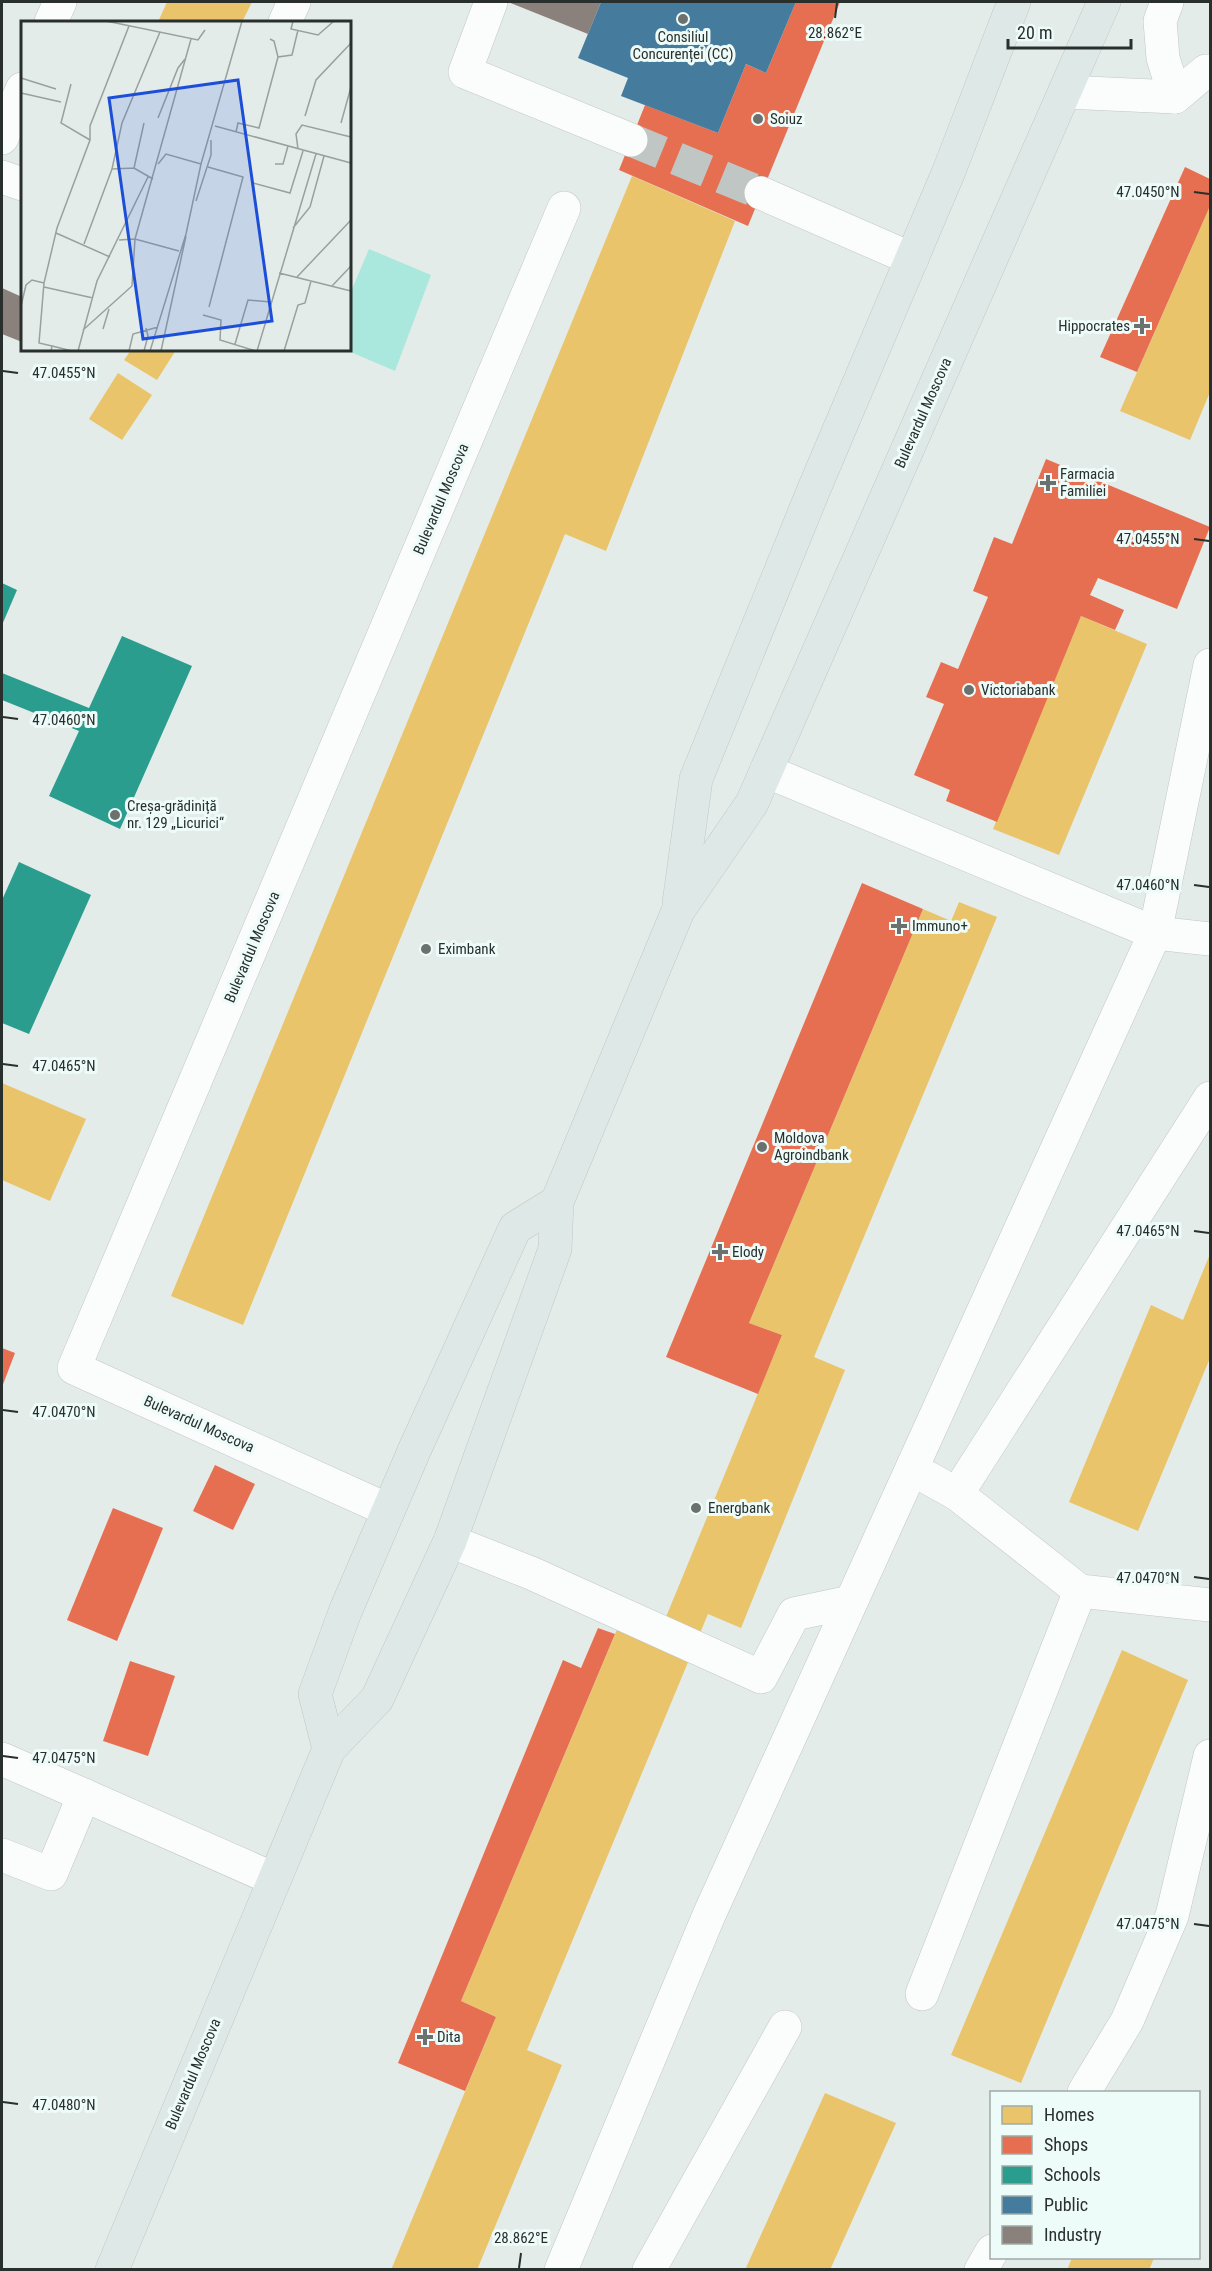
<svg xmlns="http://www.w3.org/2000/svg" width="1212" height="2271" viewBox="0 0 1212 2271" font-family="'Roboto Condensed',sans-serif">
<rect width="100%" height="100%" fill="#e4ecea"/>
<polygon fill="#aae7dc" points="369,249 431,275 395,371 346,350 350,350 350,294"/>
<g fill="#e9c46a">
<polygon points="167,2 252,2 242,22 158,22"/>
<polygon points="632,176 735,221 606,551 565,534 243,1325 171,1296"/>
<polygon points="1210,206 1210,392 1190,440 1120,411"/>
<polygon points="131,350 176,350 157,380 124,360"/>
<polygon points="118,373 152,395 122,440 89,419"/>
<polygon points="1081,616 1147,644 1059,855 993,829"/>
<polygon points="959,902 997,917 814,1357 845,1370 741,1628 708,1614 527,2050 562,2065 477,2270 391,2270 496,2017 461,2001 629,1601 666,1617 782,1335 749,1323 923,909 951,921"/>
<polygon points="2,1083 86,1119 50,1201 2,1180"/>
<polygon points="1210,1254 1210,1358 1138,1531 1069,1502 1151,1305 1183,1320"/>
<polygon points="1122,1650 1188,1680 1021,2083 951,2055"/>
<polygon points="825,2093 896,2123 830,2270 745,2270"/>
<polygon points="1072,2258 1154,2258 1149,2270 1067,2270"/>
</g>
<g fill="#e76f51">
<polygon points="796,2 840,2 748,226 619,170 645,105 718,133 746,64 766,73"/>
<polygon points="1185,167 1210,179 1210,206 1137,372 1100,357"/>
<polygon points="1046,459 1210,527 1177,609 1098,578 1090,595 1124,610 1115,630 1081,616 997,822 946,801 950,790 914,775 944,704 926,697 941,662 958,669 988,597 973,591 994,537 1012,544"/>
<polygon points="862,883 923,909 749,1323 782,1335 758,1394 666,1357"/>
<polygon points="2,1348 15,1353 2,1387"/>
<polygon points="215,1465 255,1484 233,1530 193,1511"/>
<polygon points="113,1508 163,1528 117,1641 67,1620"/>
<polygon points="598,1628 615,1634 461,2001 496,2017 465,2091 398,2063 563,1660 581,1668"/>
<polygon points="130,1661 175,1676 148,1756 103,1741"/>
</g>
<g fill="#2a9d8f">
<polygon points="2,583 17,590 2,625"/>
<polygon points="122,636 192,666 120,829 49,796 79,731 2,700 2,673 89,708"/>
<polygon points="19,862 91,895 29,1034 2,1023 2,900"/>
</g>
<polygon fill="#457b9d" points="601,2 796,2 766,73 746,64 718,133 621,96 628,78 578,58"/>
<g fill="#8a817c">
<polygon points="508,2 601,2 588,34"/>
<polygon points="2,288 22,297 22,342 2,334"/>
</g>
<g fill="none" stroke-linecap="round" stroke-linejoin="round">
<polyline stroke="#bfc6c4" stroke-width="33" stroke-dasharray="33 16" stroke-linecap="butt" points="631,140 761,193"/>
<defs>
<g id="minor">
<polyline points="491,2 465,72 631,140"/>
<polyline points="1167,2 1160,21 1163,58 1175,97"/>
<polyline points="51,22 60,2"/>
<polyline points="285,22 294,2"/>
<polyline points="1065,92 1175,97 1206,71 1210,71"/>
<polyline points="2,138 22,89"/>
<polyline points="2,177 22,184"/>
<polyline points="761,193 912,259"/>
<polyline points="766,771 1155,933 1210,939"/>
<polyline points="912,1469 957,1494 1080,1591 1210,1605"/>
<polyline points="957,1494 1210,1098"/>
<polyline points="388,1510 74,1368 564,208"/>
<polyline points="450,1541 531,1573 761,1677 794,1614 851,1602"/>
<polyline points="2,1759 274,1879"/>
<polyline points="2,1855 51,1874 84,1795"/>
<polyline points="922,1994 1080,1591"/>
<polyline points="1084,2092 1127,2021 1172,1916 1210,1756"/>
<polyline points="561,2270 709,1915 1155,933 1210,665"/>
<polyline points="649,2270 785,2027"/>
<polyline points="981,2270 992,2251"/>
</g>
<g id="major">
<polyline points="679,903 696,779 814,489 949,171 1014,2"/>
<polyline points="329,1749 315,1694 345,1612 414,1451 515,1228 557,1202"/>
<polyline points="112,2270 329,1749 377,1699 450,1541 555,1249 557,1202 678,911 752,803 1104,2"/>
</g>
</defs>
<use href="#minor" stroke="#c2c7c6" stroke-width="34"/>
<use href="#major" stroke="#c3c6c6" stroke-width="34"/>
<use href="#minor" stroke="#fbfcfc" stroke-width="33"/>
<use href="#major" stroke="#dee9e7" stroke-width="33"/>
</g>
<path fill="none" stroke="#292f2d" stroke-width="2" d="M 835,18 L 837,3M 1194,192 L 1209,194M 3,371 L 18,373M 1194,539 L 1209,541M 3,717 L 18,719M 1194,885 L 1209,887M 3,1064 L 18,1066M 1194,1231 L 1209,1233M 3,1410 L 18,1412M 1194,1577 L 1209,1579M 3,1756 L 18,1758M 1194,1924 L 1209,1926M 3,2102 L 18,2104M 519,2268 L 521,2253"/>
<g fill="#6a716f" stroke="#eefcf9" stroke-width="2">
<circle cx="683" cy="19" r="6"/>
<circle cx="758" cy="119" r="6"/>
<path d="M1139 317h6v6h6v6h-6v6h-6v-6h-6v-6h6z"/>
<path d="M1045 474h6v6h6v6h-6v6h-6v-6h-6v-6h6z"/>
<circle cx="969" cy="690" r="6"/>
<circle cx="115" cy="815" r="6"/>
<path d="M896 917h6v6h6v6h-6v6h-6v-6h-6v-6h6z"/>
<circle cx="426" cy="949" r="6"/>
<circle cx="762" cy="1147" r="6"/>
<path d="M717 1243h6v6h6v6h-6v6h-6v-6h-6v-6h6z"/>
<circle cx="696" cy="1508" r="6"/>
<path d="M422 2028h6v6h6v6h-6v6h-6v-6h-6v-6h6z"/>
</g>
<g text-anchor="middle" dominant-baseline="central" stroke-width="6" stroke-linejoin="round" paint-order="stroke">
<g font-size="15" fill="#292f2d" stroke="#eefcf9" text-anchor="start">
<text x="683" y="37" text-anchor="middle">Consiliul<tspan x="683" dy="17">Concurenței (СС)</tspan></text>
<text x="770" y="119">Soiuz</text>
<text x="1130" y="326" text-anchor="end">Hippocrates</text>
<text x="1060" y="474">Farmacia<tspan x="1060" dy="17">Familiei</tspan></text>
<text x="981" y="690">Victoriabank</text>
<text x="127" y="806">Creșa-grădiniță<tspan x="127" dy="17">nr. 129 „Licurici“</tspan></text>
<text x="912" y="926">Immuno+</text>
<text x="438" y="949">Eximbank</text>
<text x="774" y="1138">Moldova<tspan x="774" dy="17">Agroindbank</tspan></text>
<text x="732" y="1252">Elody</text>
<text x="708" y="1508">Energbank</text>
<text x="437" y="2037">Dita</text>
</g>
<g font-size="15" fill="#292f2d" stroke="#eefcf9">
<text transform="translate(923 413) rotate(-66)">Bulevardul Moscova</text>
<text transform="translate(441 499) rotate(-67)">Bulevardul Moscova</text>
<text transform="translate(252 947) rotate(-67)">Bulevardul Moscova</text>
<text transform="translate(199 1424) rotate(24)">Bulevardul Moscova</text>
<text transform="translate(193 2074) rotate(-67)">Bulevardul Moscova</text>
</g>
</g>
<g transform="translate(21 21)">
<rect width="330" height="330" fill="#e4ecea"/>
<path fill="none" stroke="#99a09e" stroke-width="1.5" d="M 85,0 L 177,19 L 184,9M 272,0 L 270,8 L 297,14 L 313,0M 249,18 L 253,20 L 257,36M 0,57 L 35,68M 50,63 L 40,102 L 69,119M 0,72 L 40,81M 284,95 L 295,59 L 330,22M 137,97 L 157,47 L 164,38M 320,102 L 330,66M 194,105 L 330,142M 215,111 L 217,102 L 238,107 L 257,36 L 271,34 L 277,9M 277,128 L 275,113 L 281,104 L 330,116M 137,143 L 145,133 L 180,143M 254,143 L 262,143 L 267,125M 187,146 L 222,156 L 188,286M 113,147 L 123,102M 132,158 L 113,147 L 91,148 L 101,102 L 139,11M 232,162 L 269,172 L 282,130M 175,180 L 190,134 L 190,119M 272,207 L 289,186 L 303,135M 35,212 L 89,236M 98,219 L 114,218 L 158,230M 63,223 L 91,148M 258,252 L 330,270M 276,256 L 330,199M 311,265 L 330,245M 23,266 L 72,277M 0,285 L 5,264 L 11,259 L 23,262M 182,294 L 200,299 L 199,319 L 235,330M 82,308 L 88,288M 62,309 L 111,265 L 114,218 L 170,18M 214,323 L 227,279 L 250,281M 31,325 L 18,322 L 23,262 L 36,207 L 69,119 L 69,105 L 108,5M 30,330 L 31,325 L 51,330M 57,330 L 76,260 L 127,156M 108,330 L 112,313 L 137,306M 123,330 L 127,315 L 125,307M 129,330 L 165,213 L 180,143 L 221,0M 140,330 L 165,215M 236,330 L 295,133M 263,330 L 277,284 L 284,282 L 290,260"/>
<path fill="#1d4ed8" fill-opacity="0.15" stroke="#1d4ed8" stroke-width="3" d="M 217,59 L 251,300 L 122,318 L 88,77 Z"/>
<rect width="330" height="330" fill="none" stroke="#292f2d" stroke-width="3"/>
</g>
<g font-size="15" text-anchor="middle" fill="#292f2d" stroke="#eefcf9" stroke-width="6" stroke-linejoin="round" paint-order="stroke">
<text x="835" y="38">28.862°E</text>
<text x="1148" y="197">47.0450°N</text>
<text x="64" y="378">47.0455°N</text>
<text x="1148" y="544">47.0455°N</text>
<text x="64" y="725">47.0460°N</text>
<text x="1148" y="890">47.0460°N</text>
<text x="64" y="1071">47.0465°N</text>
<text x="1148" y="1236">47.0465°N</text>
<text x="64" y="1417">47.0470°N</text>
<text x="1148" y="1583">47.0470°N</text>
<text x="64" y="1763">47.0475°N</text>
<text x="1148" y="1929">47.0475°N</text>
<text x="64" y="2110">47.0480°N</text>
<text x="521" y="2243">28.862°E</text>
</g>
<rect width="1212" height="2271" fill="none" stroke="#292f2d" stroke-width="6"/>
<rect x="990" y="2091" width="210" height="168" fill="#eefcf9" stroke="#9faaa7" stroke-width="1.5"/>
<rect x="1002" y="2106" width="30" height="18" fill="#e9c46a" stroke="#9faaa7" stroke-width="1.5"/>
<text x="1044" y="2121" font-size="18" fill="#292f2d">Homes</text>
<rect x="1002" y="2136" width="30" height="18" fill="#e76f51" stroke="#9faaa7" stroke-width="1.5"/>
<text x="1044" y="2151" font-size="18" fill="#292f2d">Shops</text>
<rect x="1002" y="2166" width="30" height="18" fill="#2a9d8f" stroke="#9faaa7" stroke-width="1.5"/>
<text x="1044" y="2181" font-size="18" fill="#292f2d">Schools</text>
<rect x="1002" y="2196" width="30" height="18" fill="#457b9d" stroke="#9faaa7" stroke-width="1.5"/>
<text x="1044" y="2211" font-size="18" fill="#292f2d">Public</text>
<rect x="1002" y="2226" width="30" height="18" fill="#8a817c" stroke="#9faaa7" stroke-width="1.5"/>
<text x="1044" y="2241" font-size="18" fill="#292f2d">Industry</text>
<path d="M1008 39v9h123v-9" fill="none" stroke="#292f2d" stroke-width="3"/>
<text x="1017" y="39" font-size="18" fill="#292f2d" stroke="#eefcf9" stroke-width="4.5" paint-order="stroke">20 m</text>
</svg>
